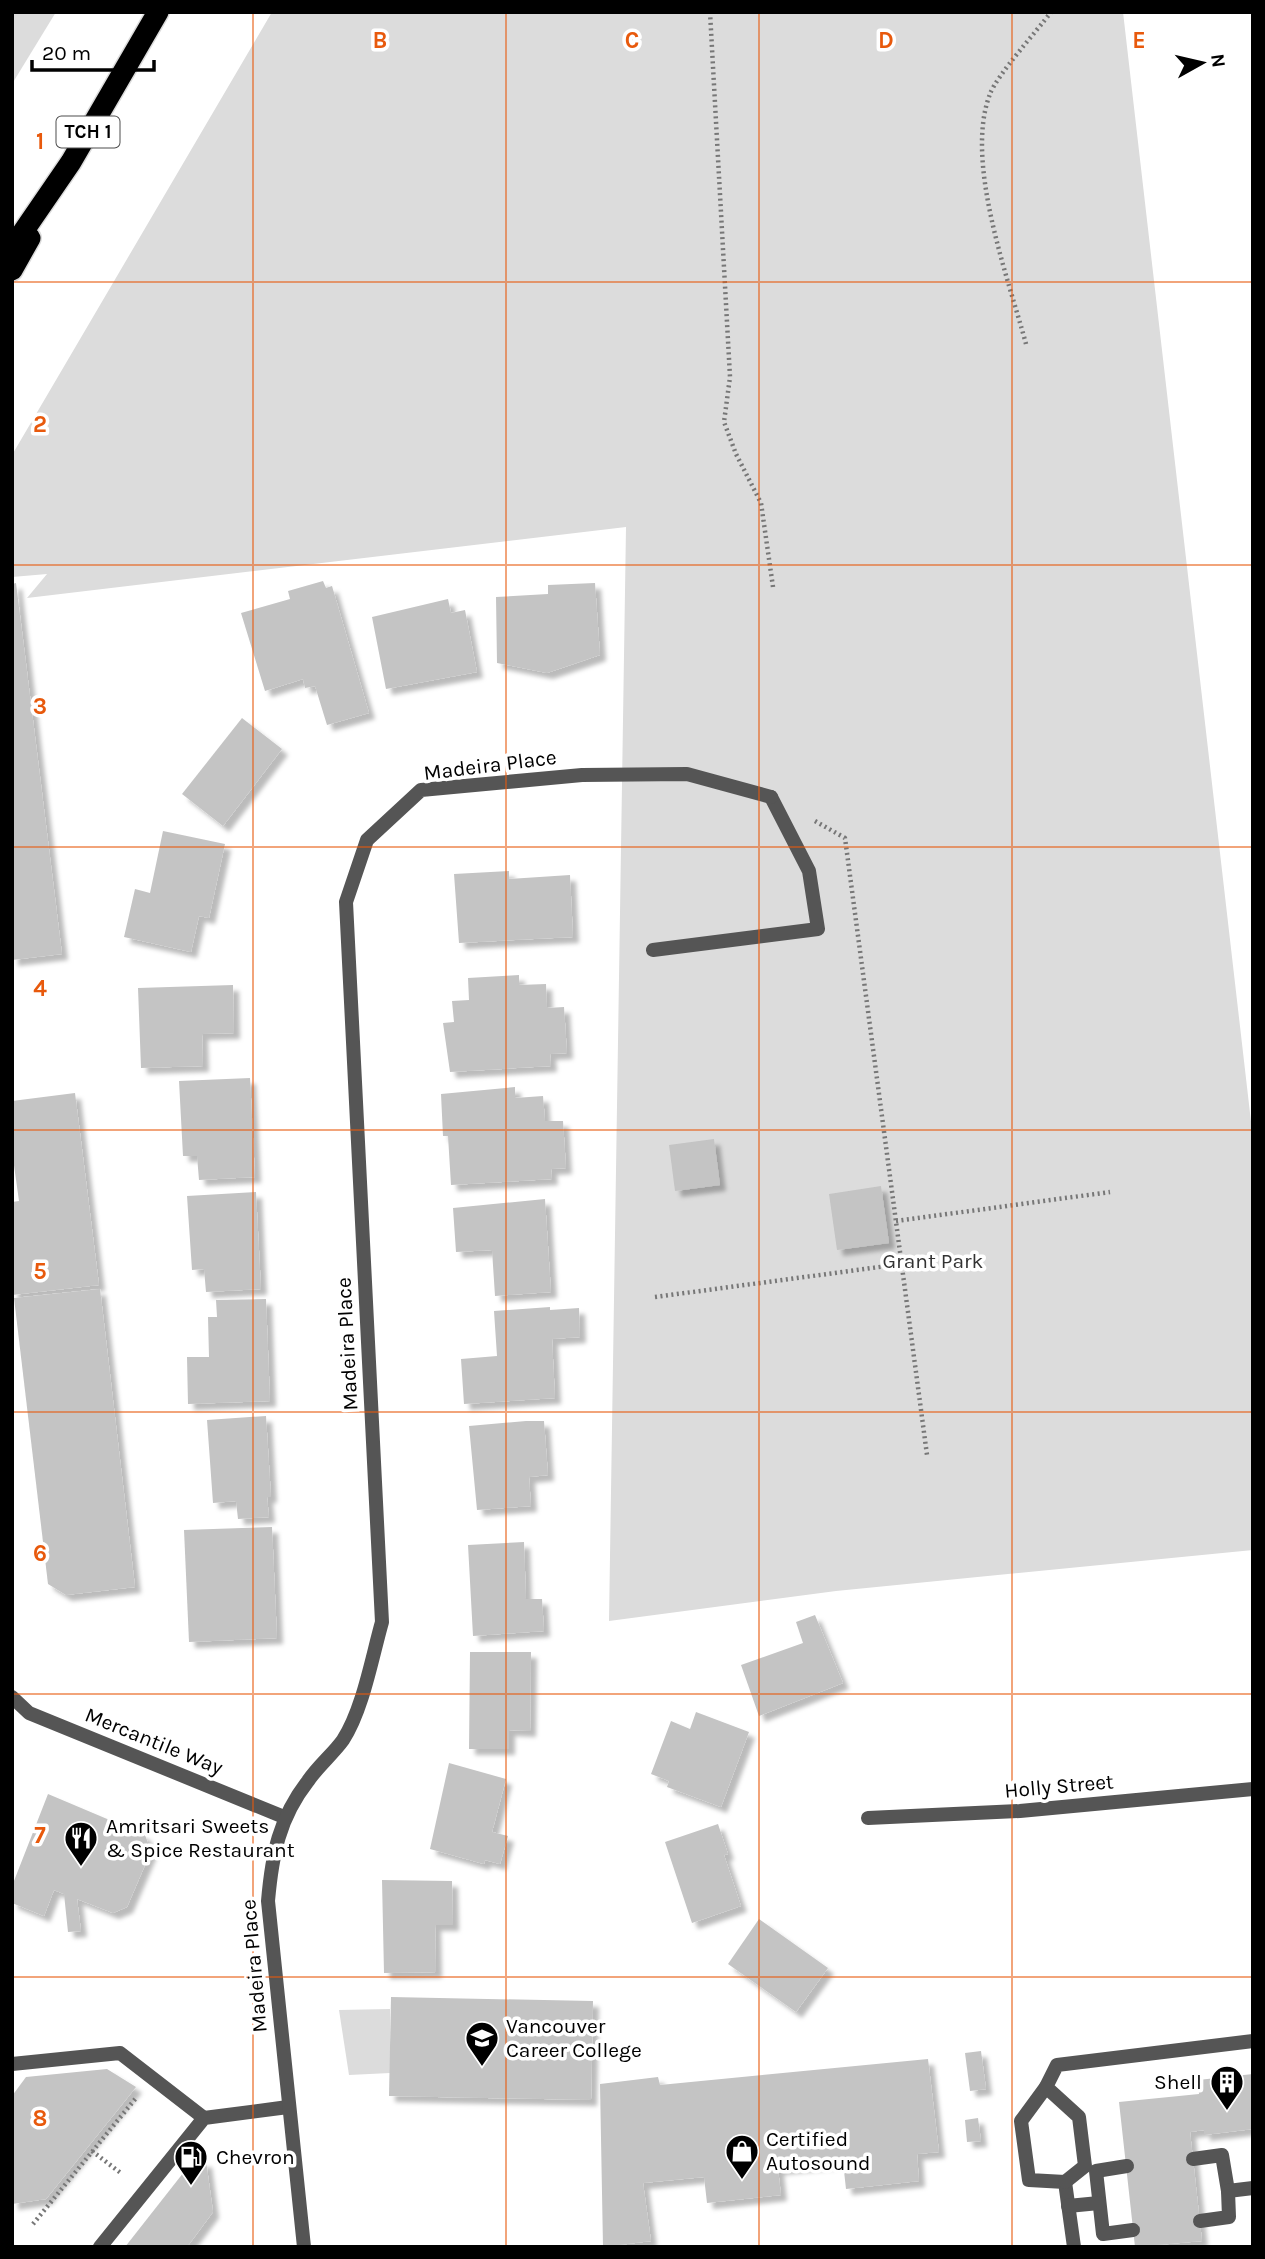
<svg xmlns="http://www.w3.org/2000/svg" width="1265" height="2259" viewBox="0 0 1265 2259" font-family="Karla,sans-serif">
<defs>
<filter id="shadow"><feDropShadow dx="6" dy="6" stdDeviation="2" flood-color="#0004"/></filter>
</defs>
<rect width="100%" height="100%" fill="#fff"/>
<g fill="#dcdcdc">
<polygon points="12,12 56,12 12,84"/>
<polygon points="272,12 1123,12 1253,1139 1253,1550 836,1591 609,1621 626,527 27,598 47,574 12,577 12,455"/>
<polygon points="390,2009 390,2073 349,2075 339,2010"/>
</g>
<g fill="#c4c4c4" filter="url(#shadow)">
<polygon points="323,581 326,588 332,586 369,713 327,725 315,686 305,688 303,679 265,691 241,613 290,599 288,591"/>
<polygon points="16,583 62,954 12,960 12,584"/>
<polygon points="595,583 600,655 547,673 497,663 496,597 548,594 548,585"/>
<polygon points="448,599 451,613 465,610 477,672 386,689 372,617"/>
<polygon points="242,718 282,749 223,826 182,794"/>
<polygon points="163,831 225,844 209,918 199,916 191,952 124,937 135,889 150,893"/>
<polygon points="509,871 509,879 570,875 573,937 459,943 454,874"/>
<polygon points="519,975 519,985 546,984 547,1008 564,1007 567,1053 550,1054 551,1066 450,1072 443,1023 454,1022 452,1001 469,1000 468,978"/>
<polygon points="233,985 234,1033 202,1034 203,1066 141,1068 138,988"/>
<polygon points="250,1078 255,1177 199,1180 197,1156 183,1156 179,1081"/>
<polygon points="515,1087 515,1098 543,1096 545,1121 563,1121 566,1168 551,1169 552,1179 451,1185 448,1136 443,1136 441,1094"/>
<polygon points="75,1093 99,1285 12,1295 12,1202 19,1201 12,1151 12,1101"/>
<polygon points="714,1139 720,1185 675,1191 669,1145"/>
<polygon points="881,1186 889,1243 837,1250 829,1194"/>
<polygon points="256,1192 261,1289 206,1292 204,1269 192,1270 187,1196"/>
<polygon points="545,1199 551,1292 495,1296 492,1250 456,1252 453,1208"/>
<polygon points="100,1289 135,1587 66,1595 48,1584 14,1298"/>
<polygon points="266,1299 270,1401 188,1404 187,1357 209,1357 208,1317 217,1317 216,1300"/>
<polygon points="550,1307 550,1310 579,1308 580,1337 552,1339 555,1398 464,1404 461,1359 497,1356 494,1311"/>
<polygon points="266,1416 271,1497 267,1497 269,1517 238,1519 236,1501 213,1503 207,1420"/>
<polygon points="526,1421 544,1421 548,1475 529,1477 531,1506 477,1510 469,1426"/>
<polygon points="272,1527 277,1638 189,1642 184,1530"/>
<polygon points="524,1542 526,1599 542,1599 544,1631 473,1636 468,1545"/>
<polygon points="815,1615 843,1683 759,1716 741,1665 803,1643 796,1622"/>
<polygon points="470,1652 531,1652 530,1731 509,1730 509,1749 469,1749"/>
<polygon points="696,1712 749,1732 721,1807 667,1787 669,1781 651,1774 671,1721 690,1729"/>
<polygon points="449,1763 506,1779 492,1832 508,1836 500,1864 485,1860 484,1864 430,1849"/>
<polygon points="48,1794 145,1835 151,1851 127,1907 113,1913 77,1899 81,1931 68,1932 64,1894 54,1890 44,1916 12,1903 12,1886"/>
<polygon points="718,1824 728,1854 724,1855 741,1906 692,1923 665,1842"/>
<polygon points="382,1880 452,1881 453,1925 435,1925 436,1972 384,1973"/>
<polygon points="759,1919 828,1968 796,2012 728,1964"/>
<polygon points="391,1997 593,2001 591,2100 389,2096"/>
<polygon points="981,2051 986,2089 970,2091 965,2053"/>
<polygon points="928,2059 939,2152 917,2154 919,2181 846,2189 843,2162 778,2169 781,2195 707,2203 704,2177 643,2183 651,2241 603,2247 600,2084 658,2077 660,2085"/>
<polygon points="107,2069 136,2087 46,2199 12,2204 12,2096 26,2077"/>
<polygon points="1253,2074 1253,2129 1204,2135 1204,2130 1190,2132 1202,2241 1135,2247 1119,2102 1199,2094 1198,2080"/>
<polygon points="978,2118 981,2141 967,2142 965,2120"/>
<polygon points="206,2161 213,2212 187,2247 125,2247 191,2163"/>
</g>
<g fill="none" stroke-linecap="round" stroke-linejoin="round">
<defs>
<g id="motorway">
<polyline points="12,248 71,162 158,12"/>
<polyline points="12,270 30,238"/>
</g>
</defs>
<use href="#motorway" stroke="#dbdbdb" stroke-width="24"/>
<g stroke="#777" stroke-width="4.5" stroke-dasharray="2 3.5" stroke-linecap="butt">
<polyline points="710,12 730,377 724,422 736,454 761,503 773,587"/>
<path d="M 1026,344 C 1008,277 964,161 990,94 C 997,75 1037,31 1051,12"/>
<polyline points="815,821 845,838 927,1455"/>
<polyline points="896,1221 1110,1192"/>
<polyline points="655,1297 902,1264"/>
<polyline points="92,2151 122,2174"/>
<polyline points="33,2224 136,2098"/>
</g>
<g stroke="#555" stroke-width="14">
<polyline points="653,950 818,929 809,871 771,797"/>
<polyline points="12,2064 120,2053 204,2118"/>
<polyline points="1046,2087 1021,2121 1029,2180 1065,2182 1074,2247"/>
<polyline points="1193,2159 1222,2155 1228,2191"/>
<polyline points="1127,2166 1096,2171 1103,2234 1133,2230"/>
<polyline points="1065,2182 1085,2166 1079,2117 1046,2087 1057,2065 1253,2041"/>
<polyline points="1068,2206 1099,2203"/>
<polyline points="1200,2221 1229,2217 1228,2191 1253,2188"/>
<polyline points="100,2247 204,2118 288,2107"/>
</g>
<g stroke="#555" stroke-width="14">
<polyline points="12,1697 29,1713 284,1817"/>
<polyline points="868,1818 1020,1811 1253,1789"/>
<path d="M 304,2247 L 268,1901 C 272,1855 279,1818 308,1781 C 318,1766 333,1754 343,1740 C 363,1709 372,1657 382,1622 L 346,902 L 367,840 L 421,790 L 582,775 L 687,774 L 771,797"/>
</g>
<use href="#motorway" stroke="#000" stroke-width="21"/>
</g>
<path fill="none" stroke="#e8590c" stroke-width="2" stroke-opacity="0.55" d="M 253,12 L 253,2247M 506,12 L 506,2247M 759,12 L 759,2247M 1012,12 L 1012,2247M 12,282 L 1253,282M 12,565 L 1253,565M 12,847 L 1253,847M 12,1130 L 1253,1130M 12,1412 L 1253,1412M 12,1694 L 1253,1694M 12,1977 L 1253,1977"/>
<defs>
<symbol id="restaurant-pin" viewBox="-11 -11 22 30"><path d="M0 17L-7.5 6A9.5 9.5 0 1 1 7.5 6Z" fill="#000" stroke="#fff"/><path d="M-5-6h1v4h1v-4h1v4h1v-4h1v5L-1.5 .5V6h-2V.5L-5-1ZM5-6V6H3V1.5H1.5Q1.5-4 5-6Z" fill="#fff"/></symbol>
<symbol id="university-pin" viewBox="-11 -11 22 30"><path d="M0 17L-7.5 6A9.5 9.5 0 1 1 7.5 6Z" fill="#000" stroke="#fff"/><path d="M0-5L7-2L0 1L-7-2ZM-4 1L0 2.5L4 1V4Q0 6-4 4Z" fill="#fff"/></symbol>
<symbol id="building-pin" viewBox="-11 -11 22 30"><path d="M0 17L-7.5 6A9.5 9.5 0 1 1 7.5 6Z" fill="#000" stroke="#fff"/><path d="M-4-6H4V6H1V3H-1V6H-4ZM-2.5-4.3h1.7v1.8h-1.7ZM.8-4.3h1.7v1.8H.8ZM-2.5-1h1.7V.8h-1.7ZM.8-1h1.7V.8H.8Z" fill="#fff"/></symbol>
<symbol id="shop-pin" viewBox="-11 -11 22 30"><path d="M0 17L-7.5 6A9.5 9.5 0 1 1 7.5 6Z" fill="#000" stroke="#fff"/><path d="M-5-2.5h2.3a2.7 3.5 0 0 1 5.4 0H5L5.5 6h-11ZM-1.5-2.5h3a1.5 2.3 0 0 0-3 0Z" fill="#fff"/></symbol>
<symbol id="fuel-pin" viewBox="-11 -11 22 30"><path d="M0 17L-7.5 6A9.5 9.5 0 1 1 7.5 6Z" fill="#000" stroke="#fff"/><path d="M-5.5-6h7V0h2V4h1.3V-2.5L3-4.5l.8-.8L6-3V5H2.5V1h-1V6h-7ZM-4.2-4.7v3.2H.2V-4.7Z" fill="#fff"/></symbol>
</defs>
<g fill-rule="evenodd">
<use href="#restaurant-pin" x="62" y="1819" width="38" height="52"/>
<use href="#university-pin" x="463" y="2019" width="38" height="52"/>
<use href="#building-pin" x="1208" y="2063" width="38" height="52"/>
<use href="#shop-pin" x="723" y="2132" width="38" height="52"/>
<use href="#fuel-pin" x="172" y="2138" width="38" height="52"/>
</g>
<g text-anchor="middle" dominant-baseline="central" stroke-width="7" stroke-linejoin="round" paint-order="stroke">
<rect fill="#fff" stroke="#4c4c4c" stroke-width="2" x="56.5" y="116.5" width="63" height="31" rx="5"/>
<g font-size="19" font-weight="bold" fill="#000">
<text x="88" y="132">TCH 1</text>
</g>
<g font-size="21" fill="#000" stroke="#fff">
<text transform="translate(490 765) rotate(-7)">Madeira Place</text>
<text transform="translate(347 1344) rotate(-93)">Madeira Place</text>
<text transform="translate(154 1741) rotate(22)">Mercantile Way</text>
<text transform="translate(1059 1786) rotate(-5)">Holly Street</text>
<text transform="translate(254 1966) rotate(-95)">Madeira Place</text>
</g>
<g font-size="21" fill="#333" stroke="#fff">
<text x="933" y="1261">Grant Park</text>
</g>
<g font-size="21" fill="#000" stroke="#fff" text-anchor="start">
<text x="106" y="1826">Amritsari Sweets<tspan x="106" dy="24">&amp; Spice Restaurant</tspan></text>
<text x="506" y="2026">Vancouver<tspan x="506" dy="24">Career College</tspan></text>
<text x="1202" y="2082" text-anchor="end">Shell</text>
<text x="766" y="2139">Certified<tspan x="766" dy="24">Autosound</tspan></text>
<text x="216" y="2157">Chevron</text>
</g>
</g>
<g font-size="23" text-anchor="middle" font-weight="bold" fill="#e8590c" stroke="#fff" stroke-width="7" stroke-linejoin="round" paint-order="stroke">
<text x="380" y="48">B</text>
<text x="632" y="48">C</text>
<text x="886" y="48">D</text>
<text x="1139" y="48">E</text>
<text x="40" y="149">1</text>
<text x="40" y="432">2</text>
<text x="40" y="714">3</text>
<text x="40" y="996">4</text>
<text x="40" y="1279">5</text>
<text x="40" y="1561">6</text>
<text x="40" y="1843">7</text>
<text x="40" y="2126">8</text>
</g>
<rect width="1265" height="2259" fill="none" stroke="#000000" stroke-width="28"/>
<g transform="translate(1202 63) rotate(82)" stroke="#ffffff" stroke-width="5" paint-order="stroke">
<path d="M0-5L12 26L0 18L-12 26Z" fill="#000000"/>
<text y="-10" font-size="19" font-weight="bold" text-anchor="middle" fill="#000000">N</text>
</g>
<path d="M32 60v10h122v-10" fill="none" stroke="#000000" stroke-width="3.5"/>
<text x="42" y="60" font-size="21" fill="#000000" stroke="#ffffff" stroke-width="5" paint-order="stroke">20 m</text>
</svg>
